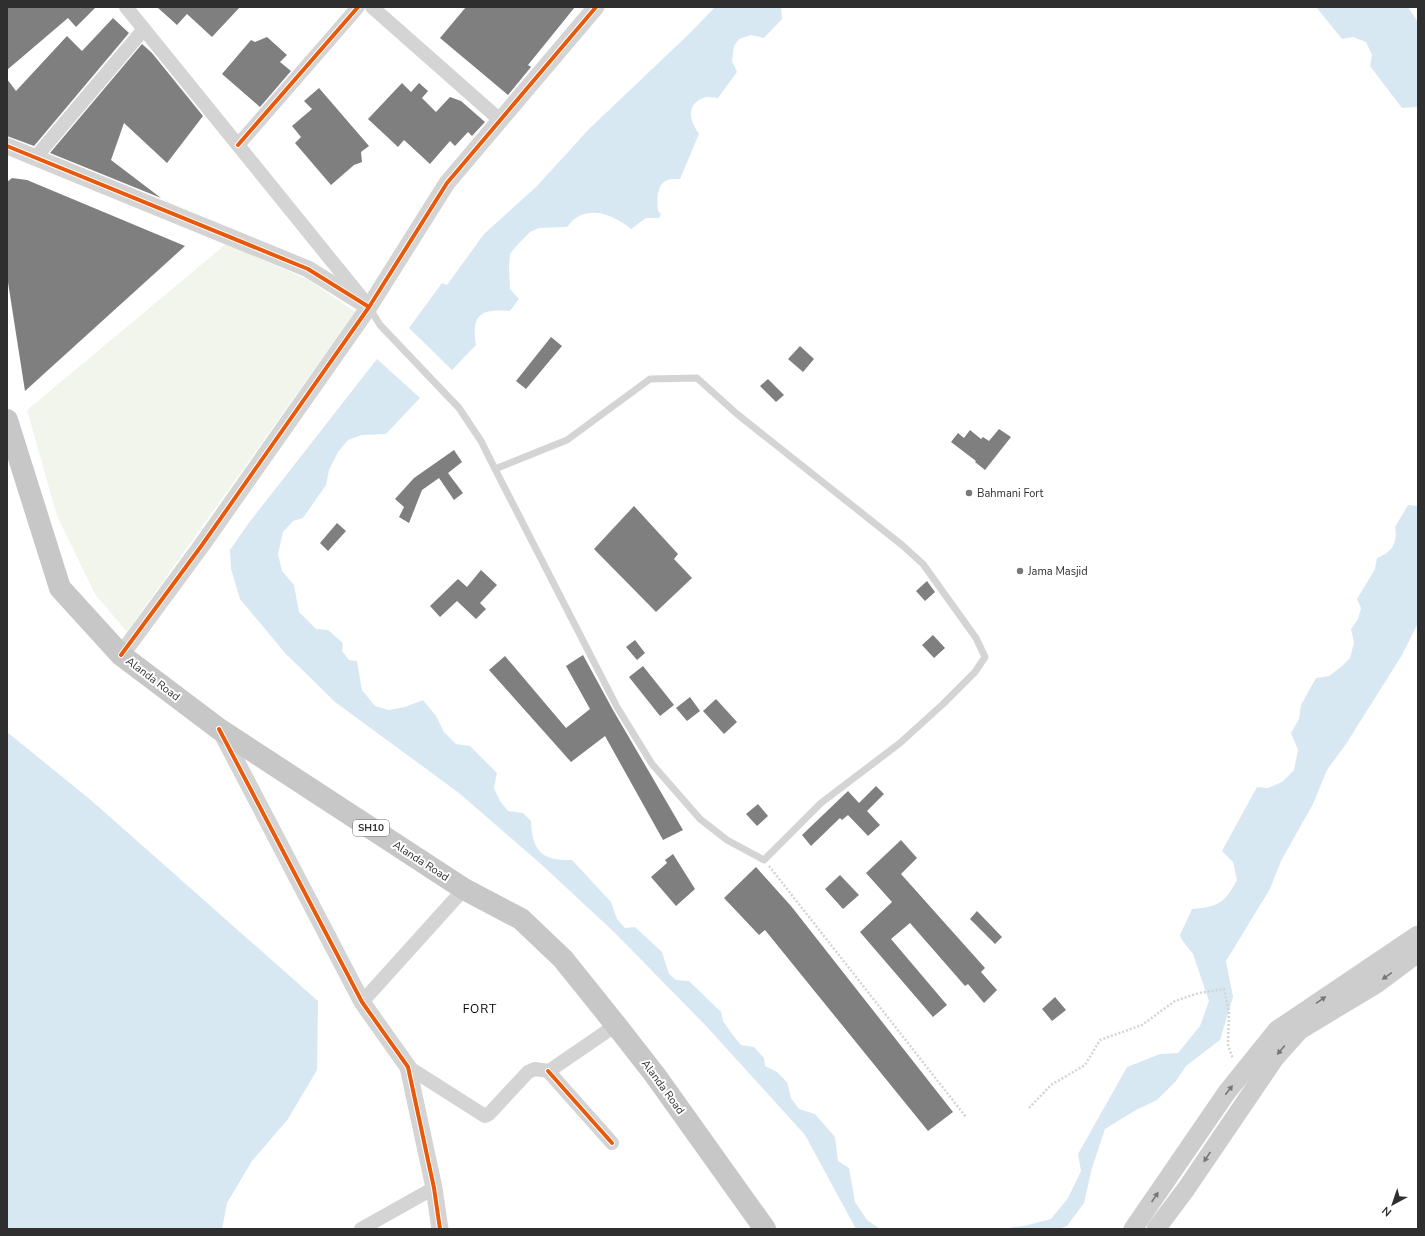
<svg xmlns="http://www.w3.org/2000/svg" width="1425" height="1236" viewBox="0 0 1425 1236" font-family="'Nunito Sans',sans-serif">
<rect width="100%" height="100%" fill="#fff"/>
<polygon fill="#f1f5ec" points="226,244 309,280 355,312 127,632 95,594 57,516 27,410"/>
<g fill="#d8e8f2">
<path d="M 715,7 L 781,7 L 782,19 L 764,38 L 751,35 L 739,39 L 734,46 L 732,61 L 737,72 L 718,98 C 714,98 707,96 703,98 C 684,106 691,122 699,134 L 680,179 C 676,179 670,179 667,180 C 656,185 657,201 658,211 L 661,214 L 659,218 L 646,218 L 631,229 C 616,217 594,206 576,218 C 572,220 570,224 567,227 L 539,228 L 530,232 L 519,243 L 510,254 L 509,268 L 510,289 L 519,299 L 510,311 C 481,309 471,314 476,345 L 452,370 L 409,328 L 442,283 L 447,285 L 484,234 L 537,186 L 589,129 L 689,34 Z"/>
<polygon points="1316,7 1408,7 1418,22 1418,107 1402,108 1370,66 1372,55 1366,42 1353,37 1342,39"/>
<path d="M 377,359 L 420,398 L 386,434 L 362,435 L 348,440 L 338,452 L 329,470 L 326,485 L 303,518 L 293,521 L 283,532 L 278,554 L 282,571 L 294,585 L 299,612 L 316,629 L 328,630 L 343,643 L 342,651 L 349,660 L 357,661 L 362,690 L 375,706 L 389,710 L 405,707 L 423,700 L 436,716 L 444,732 L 456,744 L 470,746 L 497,773 L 494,788 L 500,801 L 508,811 L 523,813 L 531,821 C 532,851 542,861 572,860 L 611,902 L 617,919 L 625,928 L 635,927 L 662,952 L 669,974 L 676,980 L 689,981 L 721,1012 L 723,1021 L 732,1034 L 741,1045 L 754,1047 L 764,1058 L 765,1066 L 777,1072 L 787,1082 L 791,1098 L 799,1109 L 815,1114 L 835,1137 L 838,1161 L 849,1168 L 855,1202 L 867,1220 L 880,1229 L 856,1229 L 805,1135 L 707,1027 L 614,932 L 542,865 L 459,793 L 335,702 L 285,653 L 240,599 L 231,569 L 230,550 L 248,524 Z"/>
<path d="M 1408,505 L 1418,506 L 1418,623 L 1402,655 L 1346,744 L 1327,770 L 1313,804 L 1281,861 L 1270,889 L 1226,961 L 1233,997 L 1220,1040 L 1186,1066 L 1176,1081 L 1157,1100 L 1136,1110 L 1105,1129 L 1092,1168 L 1084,1203 L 1067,1226 L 1058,1229 L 999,1229 L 1024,1226 L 1051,1219 L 1068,1198 L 1081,1171 L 1078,1154 L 1127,1067 L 1160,1054 L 1178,1053 L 1200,1026 L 1209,1001 L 1193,954 L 1182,940 L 1180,935 L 1192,909 C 1218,907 1225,903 1237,880 L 1233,862 L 1222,851 L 1257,787 L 1268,788 L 1282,782 L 1294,770 L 1298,750 L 1291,733 L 1299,719 L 1301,705 L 1316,678 L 1329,676 L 1342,666 L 1350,658 L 1354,643 L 1351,629 L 1358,619 L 1361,608 L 1357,599 L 1375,569 L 1377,558 C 1392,552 1398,543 1395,527 Z"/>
<polygon points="7,732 92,801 318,1001 317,1070 288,1119 252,1161 227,1203 222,1229 7,1229"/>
</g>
<g fill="#7f7f7f">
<polygon points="7,7 96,7 76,27 68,18 7,70"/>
<polygon points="157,7 240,7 212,37 187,14 177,25"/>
<polygon points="466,7 575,7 528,65 531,67 508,95 440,38"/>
<polygon points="113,18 129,33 34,146 7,136 7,79 16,91 67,36 82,51"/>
<polygon points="267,37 287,55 280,62 291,71 260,107 222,74 251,40 255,42"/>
<polygon points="142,44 152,53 203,116 167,163 124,123 111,160 161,198 50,153"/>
<polygon points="402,83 411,92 419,83 428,91 422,98 436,112 450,97 461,101 485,122 472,136 468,132 455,146 450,141 430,164 404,140 398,147 368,119"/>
<polygon points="319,88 369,146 361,152 362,162 354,165 331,185 295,143 301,137 292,126 312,109 304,101"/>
<polygon points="12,178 27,180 185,246 25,391 7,276 7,182"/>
<polygon points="551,337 562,346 526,389 516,381"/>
<polygon points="800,346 814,359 803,372 788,359"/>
<polygon points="768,379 784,395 776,402 760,386"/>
<polygon points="999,429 1011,437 985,470 975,462 976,461 951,442 958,433 964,438 970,430 981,439 983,437 989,441"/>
<polygon points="454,450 462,462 448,473 463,493 454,500 439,478 422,490 409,523 399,517 404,507 395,499 414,478"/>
<polygon points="634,506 678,554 674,559 692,578 656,612 594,549"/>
<polygon points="337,523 346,531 328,551 320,543"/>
<polygon points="481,570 497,585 480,603 486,609 476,619 457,601 440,617 430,606 458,579 467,587"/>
<polygon points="927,581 935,592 925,601 916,591"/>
<polygon points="933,635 945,648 934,658 922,645"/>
<polygon points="635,640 645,653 637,660 626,647"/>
<polygon points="583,655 613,710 683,830 663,840 605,736 571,762 489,670 505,656 566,728 590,709 566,666"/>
<polygon points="643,666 674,705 660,716 629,677"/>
<polygon points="690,697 700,711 687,721 676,708"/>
<polygon points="716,699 737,722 724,734 703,711"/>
<polygon points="876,786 884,794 867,811 880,825 868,836 848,815 842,820 840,818 811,846 802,835 848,791 859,803"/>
<polygon points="758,804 768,816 757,826 746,814"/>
<polygon points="901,840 917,858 901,874 985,968 981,972 997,990 984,1003 968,984 965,986 910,923 891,939 947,1005 933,1017 860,932 892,902 866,873"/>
<polygon points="673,854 695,889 676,906 651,877 667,863 665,860"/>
<polygon points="756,867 791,906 953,1112 928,1131 765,930 759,935 724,898"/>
<polygon points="840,875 859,895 843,909 825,889"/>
<polygon points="977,911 1002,937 995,944 970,919"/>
<polygon points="1055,997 1066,1010 1052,1021 1042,1009"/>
</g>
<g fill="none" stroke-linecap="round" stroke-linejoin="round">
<g stroke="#d4d4d4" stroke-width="2.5" stroke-dasharray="2 2" stroke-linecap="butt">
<polyline points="769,866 966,1117"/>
<polyline points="1029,1108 1051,1085 1085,1065 1100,1040 1142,1025 1175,1001 1199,993 1224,989 1229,1012 1228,1045 1233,1059"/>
</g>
<polyline stroke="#d4d4d4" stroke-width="7" points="369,307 380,325 459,408 481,441 495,469 617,707 652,764 700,819 727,840 764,860 821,803 900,743 943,704 975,672 985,657 976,638 923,564 902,545 737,414 697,378 650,379 567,440 495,469"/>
<g stroke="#d4d4d4" stroke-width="14">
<polyline points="126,7 365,302"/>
<polyline points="372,7 500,120"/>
<polyline points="238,145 358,7"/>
<polyline points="35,158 144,29"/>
<polyline points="362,1002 464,889"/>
<polyline points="408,1067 485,1116 489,1114 528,1072 535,1069 549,1071 616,1025"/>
<polyline points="548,1071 612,1143"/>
<polyline points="361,1229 434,1188"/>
</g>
<g stroke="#d4d4d4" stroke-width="17">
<polyline points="7,146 308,269 369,307"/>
<polyline points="121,655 202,545 369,307 447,183 596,7"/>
<polyline points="220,730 362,1002 408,1067 434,1188 440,1229"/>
</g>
<g stroke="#cdcdcd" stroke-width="19">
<polyline points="1133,1229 1227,1092 1277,1030 1418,935"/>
<polyline points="1156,1229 1186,1189 1275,1058 1300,1030 1378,983 1418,953"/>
</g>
<polyline stroke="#c7c7c7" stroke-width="22" points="7,420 60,588 121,655 219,729 464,889 521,919 563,959 616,1025 655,1075 765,1229"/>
<defs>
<g id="cycleway">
<polyline points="238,145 358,7"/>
<polyline points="7,146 308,269 369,307"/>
<polyline points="121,655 202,545 369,307 447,183 596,7"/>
<polyline points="219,729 362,1002 408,1067 434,1188 440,1229"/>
<polyline points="548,1071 612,1143"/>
</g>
</defs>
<use href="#cycleway" stroke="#fff" stroke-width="6"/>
<use href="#cycleway" stroke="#e8590c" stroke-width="4"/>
</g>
<defs><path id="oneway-solid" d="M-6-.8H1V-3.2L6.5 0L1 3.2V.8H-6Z"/></defs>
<g fill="#767676">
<use href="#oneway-solid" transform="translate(1387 976) rotate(145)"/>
<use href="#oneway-solid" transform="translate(1321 1000) rotate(-34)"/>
<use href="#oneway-solid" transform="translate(1281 1050) rotate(130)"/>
<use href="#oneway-solid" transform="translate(1229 1090) rotate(-52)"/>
<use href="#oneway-solid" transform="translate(1207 1157) rotate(124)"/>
<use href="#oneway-solid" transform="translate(1155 1197) rotate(-56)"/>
</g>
<g fill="#787878" stroke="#fff" stroke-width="1.5">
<circle cx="969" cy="493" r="4"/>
<circle cx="1020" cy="571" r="4"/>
</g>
<g text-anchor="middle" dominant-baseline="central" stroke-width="4" stroke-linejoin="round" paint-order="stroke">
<rect fill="#fff" stroke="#6d6d6d" stroke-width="1" x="353" y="820" width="36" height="16" rx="3"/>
<g font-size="10" font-weight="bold" fill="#2f2f2f">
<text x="371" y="828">SH10</text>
</g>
<g font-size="11" fill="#2f2f2f" stroke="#fff" text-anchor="start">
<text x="977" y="493">Bahmani Fort</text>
<text x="1028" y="571">Jama Masjid</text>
</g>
<g font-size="11" fill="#2f2f2f" stroke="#fff">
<text transform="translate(153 679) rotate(37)">Alanda Road</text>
<text transform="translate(421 861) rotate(33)">Alanda Road</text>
<text transform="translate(663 1087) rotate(54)">Alanda Road</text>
</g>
<g font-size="12" letter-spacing="1" fill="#000" stroke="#fff">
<text x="480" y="1009">FORT</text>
</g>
</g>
<rect width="1425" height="1236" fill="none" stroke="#2f2f2f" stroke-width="16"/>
<g transform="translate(1393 1204) rotate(220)" stroke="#ffffff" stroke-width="3" paint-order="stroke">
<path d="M0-3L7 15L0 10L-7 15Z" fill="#2f2f2f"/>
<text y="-6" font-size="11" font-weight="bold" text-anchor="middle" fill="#2f2f2f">N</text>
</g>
</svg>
